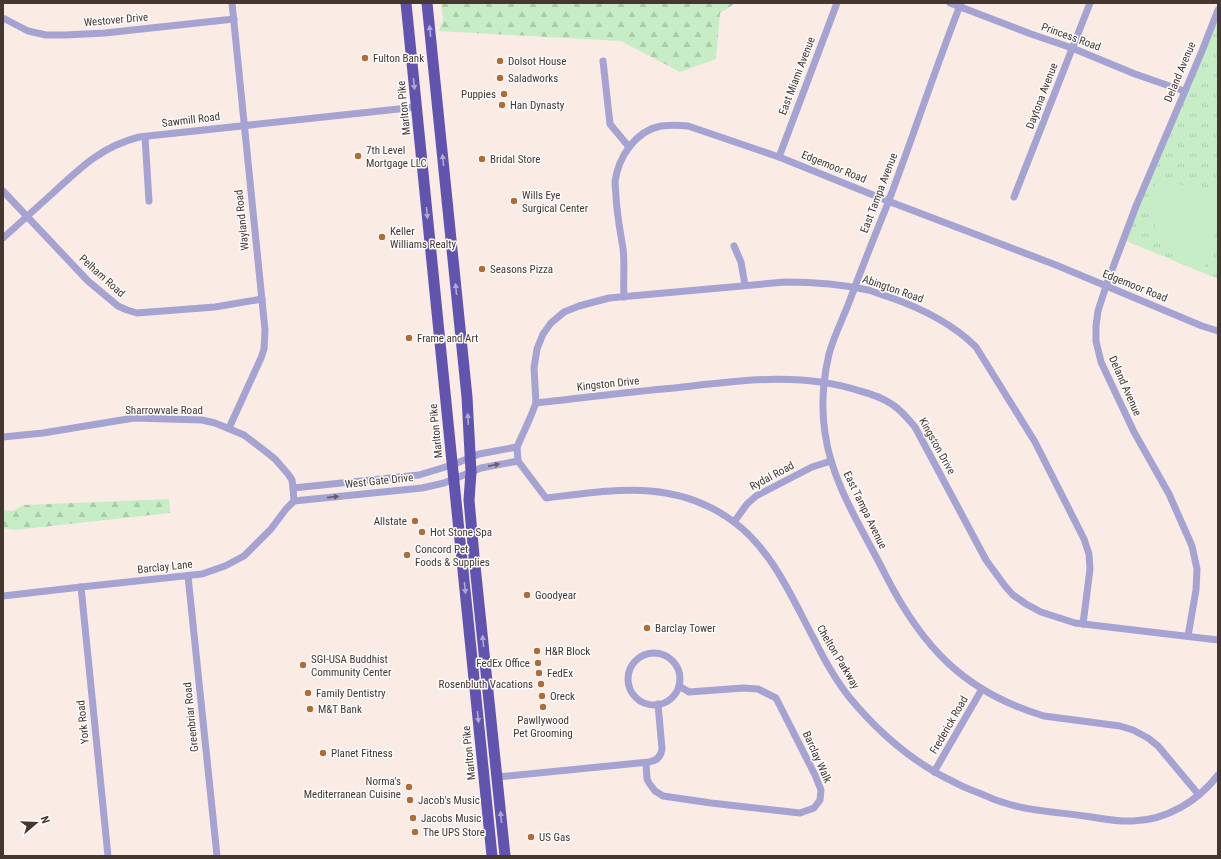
<svg xmlns="http://www.w3.org/2000/svg" width="1221" height="859" viewBox="0 0 1221 859" font-family="'Roboto Condensed',sans-serif">
<defs>
<pattern id="grass-tufts" width="24" height="20" patternUnits="userSpaceOnUse"><rect width="24" height="20" fill="#c6edc5"/><path d="M3 7l-1-3M5 7V3M7 7l1-3M15 17l-1-3M17 17v-4M19 17l1-3" fill="none" stroke="#abccaa"/></pattern>
<pattern id="forest-firs" width="22" height="20" patternUnits="userSpaceOnUse"><rect width="22" height="20" fill="#c6edc5"/><path d="M5 1l3.5 6h-7zM16 11l3.5 6h-7z" fill="#abccaa"/></pattern>
</defs>
<rect width="100%" height="100%" fill="#faebe5"/>
<polygon fill="url(#grass-tufts)" points="1214,20 1218,21 1218,279 1124,240"/>
<g fill="url(#forest-firs)">
<polygon points="441,3 736,3 720,13 716,59 680,72 621,41 439,31 443,19"/>
<polygon points="169,499 170,513 14,530 3,528 3,510 12,511 24,505"/>
</g>
<path fill="#c6edc5" d="M 1158,179 L 1218,193 L 1218,225 L 1203,270 C 1194,265 1183,260 1174,253 C 1159,242 1149,218 1151,199 C 1151,192 1155,185 1158,179 Z"/>
<g fill="none" stroke-linecap="round" stroke-linejoin="round">
<g stroke="#a5a3d2" stroke-width="7">
<polyline points="950,3 1031,34 1072,48 1135,74 1184,91"/>
<path d="M 961,3 C 935,69 913,137 888,203 C 875,235 862,267 850,300 C 843,318 834,336 829,354 C 823,380 821,407 825,433 C 832,484 862,528 885,574 C 922,647 964,692 1044,716 L 1120,726 L 1133,730 L 1148,738 L 1158,746 L 1199,795"/>
<polyline points="3,18 28,31 46,35 65,35 105,33 234,19"/>
<polyline points="603,61 610,124 629,147"/>
<polyline points="145,137 149,201"/>
<polyline points="779,157 837,3"/>
<polyline points="3,191 88,281 118,306 127,310 137,313 215,307 262,299"/>
<polyline points="1014,197 1090,3"/>
<path d="M 3,238 C 20,223 36,208 53,193 C 81,167 101,147 139,137 L 417,107"/>
<polyline points="734,246 741,262 745,285"/>
<path d="M 624,297 C 623,281 625,264 623,248 C 620,231 617,214 616,197 C 616,192 615,186 615,182 C 618,158 635,131 661,126 C 670,125 679,125 688,126 L 779,157 L 888,201 L 1056,265 L 1202,326 L 1218,331"/>
<path d="M 536,403 C 582,398 628,392 674,388 C 736,381 800,371 860,391 C 872,394 883,398 893,405 C 902,411 908,419 915,427 L 986,560 L 1005,586 L 1013,595 L 1026,604 L 1041,612 L 1075,623 L 1218,640"/>
<polyline points="229,428 261,358 264,349 265,330 232,3"/>
<polyline points="3,437 43,433 134,418 202,420 215,423 244,435 265,451 275,459 288,474 292,480 293,488 294,501 286,509 271,529 244,556 225,566 202,574 81,587 3,596"/>
<polyline points="293,488 419,475 452,465 479,454 517,447"/>
<polyline points="294,501 422,488 444,483 481,468 518,461"/>
<polyline points="734,522 747,504 756,496 812,467 831,461"/>
<polyline points="188,576 217,856"/>
<polyline points="81,587 108,856"/>
<path d="M 1083,624 L 1090,569 L 1089,554 L 1084,539 L 1035,442 L 976,347 C 952,323 921,308 889,297 C 882,295 875,292 868,290 C 841,284 813,282 785,282 L 609,298 L 579,306 L 564,312 L 551,323 L 543,334 L 537,349 L 534,368 L 536,403 L 530,418 L 517,447 L 518,461 L 546,498 C 613,490 675,478 734,522 C 773,551 793,600 815,641 C 825,661 836,681 850,698 C 879,733 915,764 956,783 C 963,787 971,790 979,793 C 987,796 994,800 1002,802 C 1028,811 1057,812 1084,816 C 1100,818 1117,822 1133,821 C 1167,820 1198,801 1218,775"/>
<polyline points="1188,636 1196,590 1197,569 1192,546 1169,494 1134,432 1101,362 1096,341 1096,326 1098,311 1106,286 1136,206 1202,51 1218,10"/>
<circle cx="654" cy="679" r="26"/>
<polyline points="646,763 647,779 649,783 655,791 663,796 711,803 800,813 814,808 820,800 821,790 815,775 776,698 758,689 743,688 689,692 679,686"/>
<polyline points="934,772 982,689"/>
<path d="M 497,777 L 649,762 C 657,761 661,756 662,749 L 658,704"/>
</g>
<g stroke="#6154ae" stroke-width="11">
<polyline points="406,3 451,452 492,856"/>
<polyline points="427,3 467,397 471,472 469,500 474,556 505,856"/>
</g>
</g>
<defs><path id="oneway-solid" d="M-6-.8H1V-3.2L6.5 0L1 3.2V.8H-6Z"/></defs>
<g fill="#aea8d5">
<use href="#oneway-solid" transform="translate(430 31) rotate(-96)"/>
<use href="#oneway-solid" transform="translate(414 84) rotate(84)"/>
<use href="#oneway-solid" transform="translate(443 160) rotate(-96)"/>
<use href="#oneway-solid" transform="translate(427 213) rotate(84)"/>
<use href="#oneway-solid" transform="translate(456 289) rotate(-96)"/>
<use href="#oneway-solid" transform="translate(468 419) rotate(-93)"/>
<use href="#oneway-solid" transform="translate(465 588) rotate(84)"/>
<use href="#oneway-solid" transform="translate(483 641) rotate(-96)"/>
<use href="#oneway-solid" transform="translate(478 717) rotate(84)"/>
<use href="#oneway-solid" transform="translate(501 817) rotate(-96)"/>
</g>
<g fill="#675c69">
<use href="#oneway-solid" transform="translate(494 465) rotate(-11)"/>
<use href="#oneway-solid" transform="translate(333 497) rotate(-6)"/>
</g>
<g fill="#ae6d36" stroke="#fcfcfc" stroke-width="1.5">
<circle cx="365" cy="58" r="4"/>
<circle cx="500" cy="61" r="4"/>
<circle cx="500" cy="78" r="4"/>
<circle cx="504" cy="94" r="4"/>
<circle cx="502" cy="105" r="4"/>
<circle cx="358" cy="156" r="4"/>
<circle cx="482" cy="159" r="4"/>
<circle cx="514" cy="201" r="4"/>
<circle cx="382" cy="237" r="4"/>
<circle cx="482" cy="269" r="4"/>
<circle cx="409" cy="338" r="4"/>
<circle cx="415" cy="521" r="4"/>
<circle cx="422" cy="532" r="4"/>
<circle cx="407" cy="555" r="4"/>
<circle cx="527" cy="595" r="4"/>
<circle cx="647" cy="628" r="4"/>
<circle cx="537" cy="651" r="4"/>
<circle cx="538" cy="663" r="4"/>
<circle cx="303" cy="665" r="4"/>
<circle cx="539" cy="673" r="4"/>
<circle cx="541" cy="684" r="4"/>
<circle cx="308" cy="693" r="4"/>
<circle cx="542" cy="696" r="4"/>
<circle cx="543" cy="707" r="4"/>
<circle cx="310" cy="709" r="4"/>
<circle cx="323" cy="753" r="4"/>
<circle cx="409" cy="787" r="4"/>
<circle cx="410" cy="800" r="4"/>
<circle cx="413" cy="818" r="4"/>
<circle cx="415" cy="832" r="4"/>
<circle cx="531" cy="837" r="4"/>
</g>
<g text-anchor="middle" dominant-baseline="central" stroke-width="3" stroke-linejoin="round" paint-order="stroke">
<g font-size="11" fill="#453630" stroke="#fcfcfc">
<text transform="translate(116 20) rotate(-5)">Westover Drive</text>
<text transform="translate(1071 37) rotate(20)">Princess Road</text>
<text transform="translate(1180 72) rotate(-67)">Deland Avenue</text>
<text transform="translate(797 76) rotate(-69)">East Miami Avenue</text>
<text transform="translate(1042 96) rotate(-69)">Daytona Avenue</text>
<text transform="translate(404 108) rotate(-96)">Marlton Pike</text>
<text transform="translate(191 120) rotate(-7)">Sawmill Road</text>
<text transform="translate(834 167) rotate(22)">Edgemoor Road</text>
<text transform="translate(879 193) rotate(-69)">East Tampa Avenue</text>
<text transform="translate(242 220) rotate(-96)">Wayland Road</text>
<text transform="translate(102 276) rotate(42)">Pelham Road</text>
<text transform="translate(1135 286) rotate(22)">Edgemoor Road</text>
<text transform="translate(893 289) rotate(19)">Abington Road</text>
<text transform="translate(608 384) rotate(-6)">Kingston Drive</text>
<text transform="translate(1125 386) rotate(66)">Deland Avenue</text>
<text x="164" y="410">Sharrowvale Road</text>
<text transform="translate(436 431) rotate(-96)">Marlton Pike</text>
<text transform="translate(937 446) rotate(61)">Kingston Drive</text>
<text transform="translate(772 476) rotate(-28)">Rydal Road</text>
<text transform="translate(379 481) rotate(-6)">West Gate Drive</text>
<text transform="translate(865 510) rotate(64)">East Tampa Avenue</text>
<text transform="translate(165 567) rotate(-6)">Barclay Lane</text>
<text transform="translate(838 657) rotate(59)">Chelton Parkway</text>
<text transform="translate(191 717) rotate(-96)">Greenbriar Road</text>
<text transform="translate(83 722) rotate(-96)">York Road</text>
<text transform="translate(949 725) rotate(-60)">Frederick Road</text>
<text transform="translate(469 753) rotate(-96)">Marlton Pike</text>
<text transform="translate(817 757) rotate(66)">Barclay Walk</text>
</g>
<g font-size="11" fill="#453630" stroke="#fcfcfc" text-anchor="start">
<text x="373" y="58">Fulton Bank</text>
<text x="508" y="61">Dolsot House</text>
<text x="508" y="78">Saladworks</text>
<text x="496" y="94" text-anchor="end">Puppies</text>
<text x="510" y="105">Han Dynasty</text>
<text x="366" y="150">7th Level<tspan x="366" dy="13">Mortgage LLC</tspan></text>
<text x="490" y="159">Bridal Store</text>
<text x="522" y="195">Wills Eye<tspan x="522" dy="13">Surgical Center</tspan></text>
<text x="390" y="231">Keller<tspan x="390" dy="13">Williams Realty</tspan></text>
<text x="490" y="269">Seasons Pizza</text>
<text x="417" y="338">Frame and Art</text>
<text x="407" y="521" text-anchor="end">Allstate</text>
<text x="430" y="532">Hot Stone Spa</text>
<text x="415" y="549">Concord Pet<tspan x="415" dy="13">Foods &amp; Supplies</tspan></text>
<text x="535" y="595">Goodyear</text>
<text x="655" y="628">Barclay Tower</text>
<text x="545" y="651">H&amp;R Block</text>
<text x="311" y="659">SGI-USA Buddhist<tspan x="311" dy="13">Community Center</tspan></text>
<text x="530" y="663" text-anchor="end">FedEx Office</text>
<text x="547" y="673">FedEx</text>
<text x="533" y="684" text-anchor="end">Rosenbluth Vacations</text>
<text x="316" y="693">Family Dentistry</text>
<text x="550" y="696">Oreck</text>
<text x="318" y="709">M&amp;T Bank</text>
<text x="543" y="720" text-anchor="middle">Pawllywood<tspan x="543" dy="13">Pet Grooming</tspan></text>
<text x="331" y="753">Planet Fitness</text>
<text x="401" y="781" text-anchor="end">Norma's<tspan x="401" dy="13">Mediterranean Cuisine</tspan></text>
<text x="418" y="800">Jacob's Music</text>
<text x="421" y="818">Jacobs Music</text>
<text x="423" y="832">The UPS Store</text>
<text x="539" y="837">US Gas</text>
</g>
</g>
<rect width="1221" height="859" fill="none" stroke="#453630" stroke-width="8"/>
<g transform="translate(36 823) rotate(71)" stroke="#fcfcfc" stroke-width="3" paint-order="stroke">
<path d="M0-3L7 15L0 10L-7 15Z" fill="#453630"/>
<text y="-6" font-size="11" font-weight="bold" text-anchor="middle" fill="#453630">N</text>
</g>
</svg>
